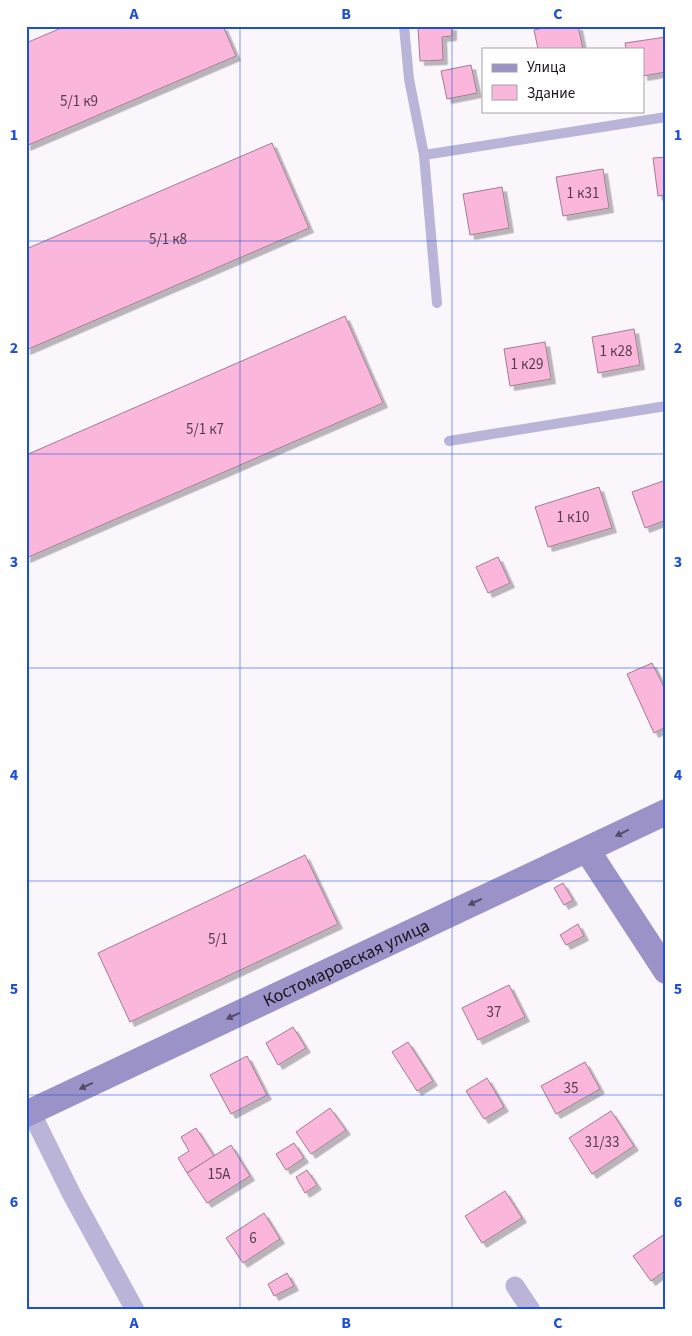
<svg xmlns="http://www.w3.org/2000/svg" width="692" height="1336" viewBox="0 0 692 1336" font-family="'Source Sans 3',sans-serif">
<defs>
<filter id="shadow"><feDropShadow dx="4.5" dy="4.5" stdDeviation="0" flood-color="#0004"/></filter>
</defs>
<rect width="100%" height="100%" fill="#fbf6fc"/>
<g fill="#fbb6db" stroke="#9f7d8f" filter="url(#shadow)">
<polygon points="66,26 223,26 236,56 26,146 26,43"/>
<polygon points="452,26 452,36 442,37 443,60 420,61 418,27"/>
<polygon points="553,26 578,26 583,49 538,49 534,30"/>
<polygon points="666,37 666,72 643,76 643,49 626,49 625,43"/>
<polygon points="471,65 477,93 447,99 441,71"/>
<polygon points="272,143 309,228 26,350 26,249"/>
<polygon points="666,157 666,195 658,196 653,158"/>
<polygon points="603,169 609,208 563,216 556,177"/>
<polygon points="502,187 509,228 470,235 463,194"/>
<polygon points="345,316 383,403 26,558 26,455"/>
<polygon points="634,329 640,365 598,373 592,337"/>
<polygon points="545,342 551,379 510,386 504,349"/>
<polygon points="666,480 666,520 645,528 632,492"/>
<polygon points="599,487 612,528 548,547 535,507"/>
<polygon points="498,557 510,583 488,593 476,567"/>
<polygon points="652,663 666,691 666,727 654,733 627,674"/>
<polygon points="305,855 338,924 130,1022 98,953"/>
<polygon points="563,883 573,900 564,905 554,888"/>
<polygon points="578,924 584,936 566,945 560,935"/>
<polygon points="509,985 525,1017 478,1040 462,1008"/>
<polygon points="293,1027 306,1048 278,1065 266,1043"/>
<polygon points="408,1042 433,1081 417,1091 392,1052"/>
<polygon points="247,1056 267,1095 231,1114 210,1075"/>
<polygon points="585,1062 600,1089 556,1114 541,1086"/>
<polygon points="487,1078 504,1107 484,1119 466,1091"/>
<polygon points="330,1108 346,1130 311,1154 296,1132"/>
<polygon points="611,1111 634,1146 592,1174 569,1138"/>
<polygon points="196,1128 214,1156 187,1173 178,1158 189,1151 181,1137"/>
<polygon points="294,1143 304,1158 286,1170 276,1154"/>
<polygon points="231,1145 250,1176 207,1203 187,1173"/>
<polygon points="307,1170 317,1185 305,1193 296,1177"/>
<polygon points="505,1191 522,1218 482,1243 465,1216"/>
<polygon points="264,1213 280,1239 243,1263 226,1238"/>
<polygon points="666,1233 666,1270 651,1281 633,1256"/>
<polygon points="287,1273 294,1286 274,1296 268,1284"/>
</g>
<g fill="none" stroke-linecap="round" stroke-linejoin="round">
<g stroke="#b9b4d8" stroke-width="10">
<polyline points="404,26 409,79 424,155"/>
<polyline points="437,303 424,155 666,117"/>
<polyline points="449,441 666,406"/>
</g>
<g stroke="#b9b4d8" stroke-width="19">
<polyline points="31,1112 72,1195 135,1310"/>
<polyline points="515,1286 531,1310"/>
</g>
<g stroke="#9b92c7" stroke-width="26">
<polyline points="587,850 666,971"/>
<path id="s1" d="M 26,1114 L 666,812"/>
</g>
</g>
<defs><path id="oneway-solid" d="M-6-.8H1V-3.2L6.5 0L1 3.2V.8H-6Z" transform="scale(1.25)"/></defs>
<g fill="#554c6a">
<use href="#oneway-solid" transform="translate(622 833) rotate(154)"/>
<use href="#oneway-solid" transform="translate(475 902) rotate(155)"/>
<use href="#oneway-solid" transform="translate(233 1016) rotate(155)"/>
<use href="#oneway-solid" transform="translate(86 1086) rotate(155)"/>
</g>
<path fill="none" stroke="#1d4ed8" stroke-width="1" stroke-opacity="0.55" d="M 240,26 L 240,1310M 452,26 L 452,1310M 26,241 L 666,241M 26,454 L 666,454M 26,668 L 666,668M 26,881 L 666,881M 26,1095 L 666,1095"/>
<g text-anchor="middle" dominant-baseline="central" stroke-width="4" stroke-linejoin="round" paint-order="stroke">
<g font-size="15" fill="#543c4d">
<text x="79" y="101">5/1 к9</text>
<text x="583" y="193">1 к31</text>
<text x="168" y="239">5/1 к8</text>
<text x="616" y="351">1 к28</text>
<text x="527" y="364">1 к29</text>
<text x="205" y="429">5/1 к7</text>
<text x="573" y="517">1 к10</text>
<text x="218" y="939">5/1</text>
<text x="494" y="1012">37</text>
<text x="571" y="1088">35</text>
<text x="602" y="1142">31/33</text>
<text x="219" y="1174">15А</text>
<text x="253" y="1238">6</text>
</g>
<g font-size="18" fill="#1c131e" stroke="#fff">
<text stroke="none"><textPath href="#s1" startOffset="354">Костомаровская улица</textPath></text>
</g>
</g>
<rect width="692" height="1336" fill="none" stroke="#ffffff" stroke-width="55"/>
<rect x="482" y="48" width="162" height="65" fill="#ffffff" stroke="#a4a1a5"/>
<rect x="492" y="64" width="25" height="8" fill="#9b92c7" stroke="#a4a1a5"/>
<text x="527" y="72" font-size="15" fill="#1c131e">Улица</text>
<rect x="492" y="85" width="25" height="15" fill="#fbb6db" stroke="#a4a1a5"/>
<text x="527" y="98" font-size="15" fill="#1c131e">Здание</text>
<rect x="28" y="28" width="636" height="1280" fill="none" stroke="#1d4ed8" stroke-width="2"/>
<g font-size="16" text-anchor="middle" font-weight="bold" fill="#1d4ed8">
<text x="134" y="19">A</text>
<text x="346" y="19">B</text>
<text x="558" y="19">C</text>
<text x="14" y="140">1</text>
<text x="678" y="140">1</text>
<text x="14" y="353">2</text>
<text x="678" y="353">2</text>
<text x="14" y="567">3</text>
<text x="678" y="567">3</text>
<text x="14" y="780">4</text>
<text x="678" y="780">4</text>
<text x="14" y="994">5</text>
<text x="678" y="994">5</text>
<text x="14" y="1207">6</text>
<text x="678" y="1207">6</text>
<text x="134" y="1328">A</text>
<text x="346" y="1328">B</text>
<text x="558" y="1328">C</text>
</g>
</svg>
